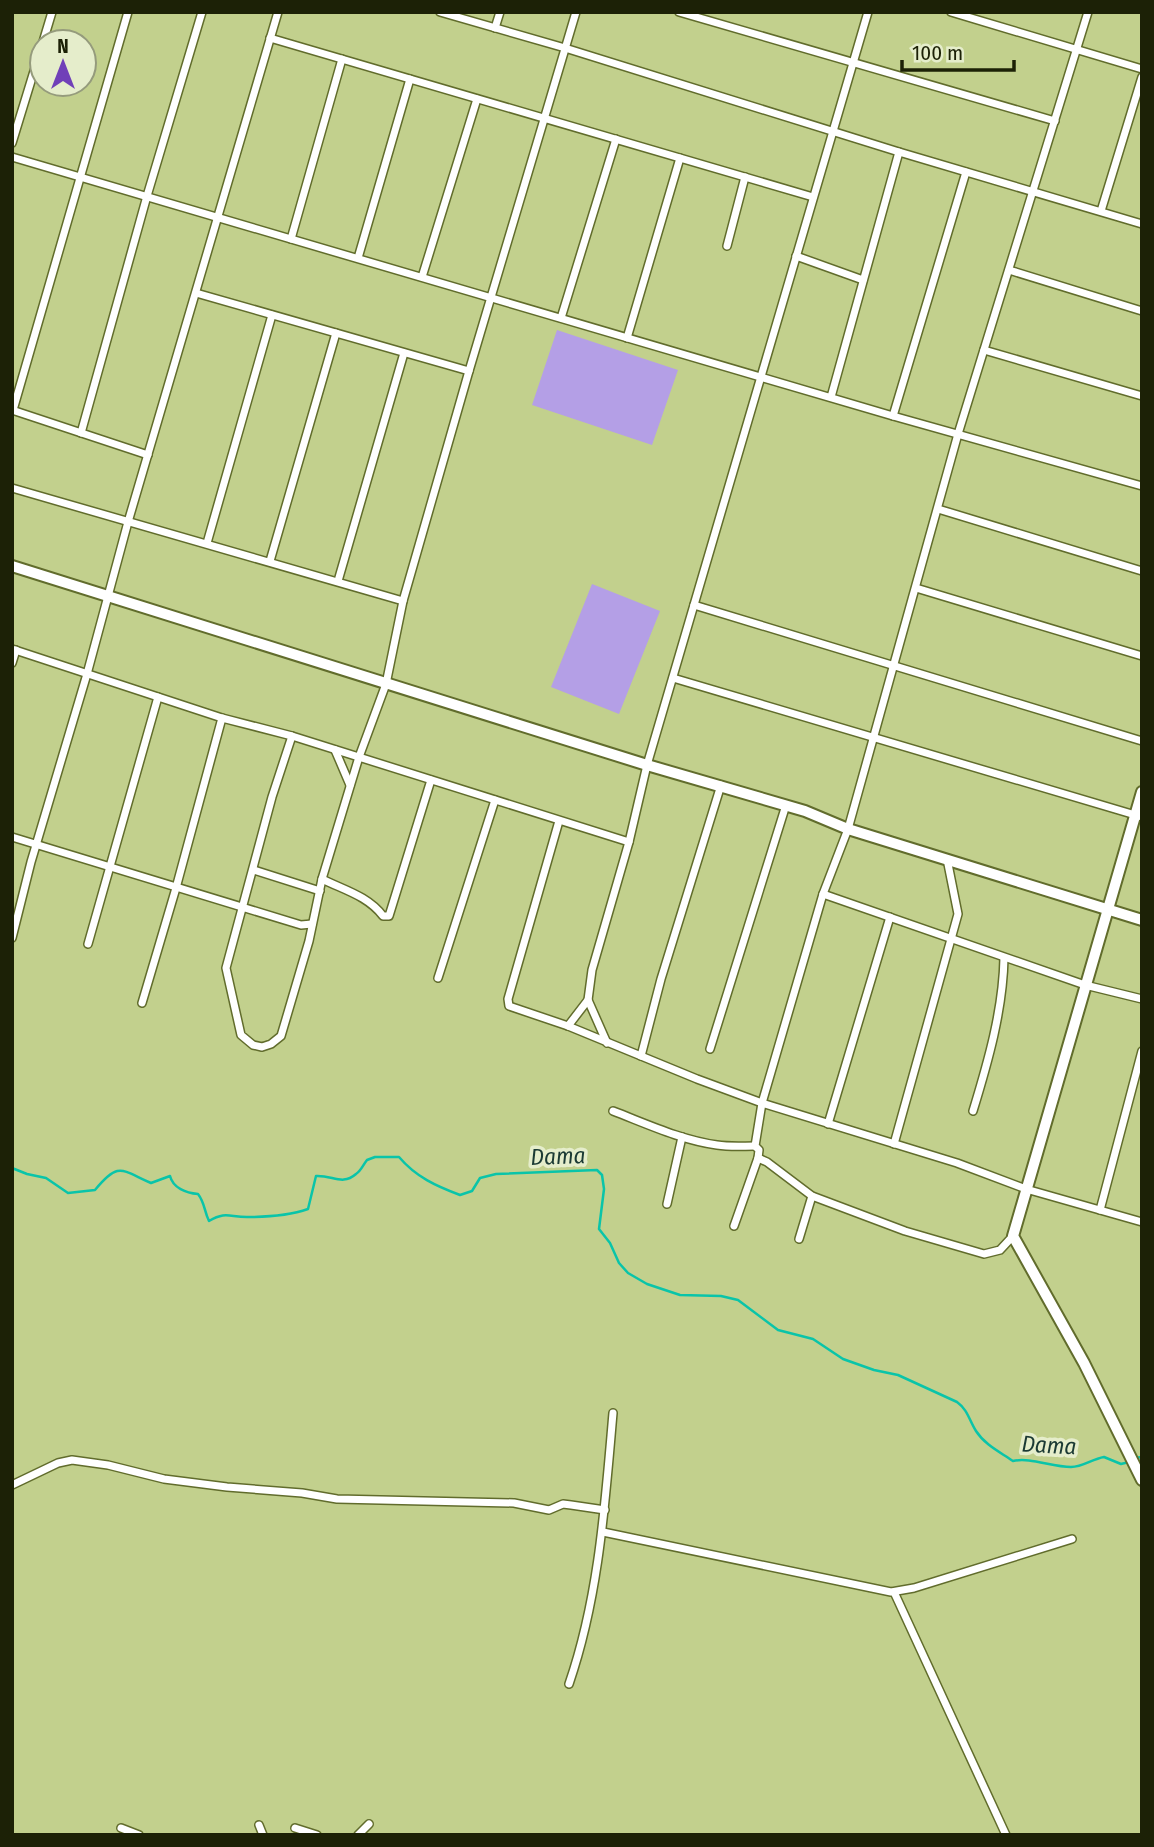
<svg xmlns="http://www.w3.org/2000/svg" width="1154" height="1847" viewBox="0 0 1154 1847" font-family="'Fira Sans Condensed',sans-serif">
<rect width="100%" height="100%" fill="#c2d08d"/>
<g fill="#b49fe6">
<polygon points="557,330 678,370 652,445 532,405"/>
<polygon points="592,584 660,611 619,714 551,687"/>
</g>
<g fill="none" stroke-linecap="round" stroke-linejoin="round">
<g stroke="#0ac4a9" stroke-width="2.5">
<path d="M 12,1168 L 27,1174 L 46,1178 L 68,1193 L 95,1190 C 119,1161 121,1170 151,1183 L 170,1176 C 173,1188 186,1193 198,1194 C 205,1203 204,1211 209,1221 C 226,1211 229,1217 247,1217 C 268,1217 288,1216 308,1209 L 316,1176 C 333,1175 342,1186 356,1174 C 361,1171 363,1165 367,1160 L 375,1157 L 399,1157 C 416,1177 436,1186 460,1195 L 472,1191 L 480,1178 L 496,1174 L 597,1170 L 602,1175 L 604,1189 L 599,1229 L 610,1243 L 619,1263 L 628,1273 L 647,1284 L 680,1295 L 721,1296 L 738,1300 L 778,1330 L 813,1339 L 843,1359 L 874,1370 L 898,1375 L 957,1402 C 968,1410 969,1420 976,1431 C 985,1445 1000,1452 1013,1461 C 1030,1457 1052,1467 1071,1467 C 1083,1467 1092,1459 1104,1457 L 1121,1464 L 1129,1462"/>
<polyline points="1134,1458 1142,1457"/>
</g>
<defs>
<g id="street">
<polyline points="440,12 565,48 899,152 1142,224"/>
<polyline points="679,12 1055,121"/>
<polyline points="951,12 1142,69"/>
<polyline points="495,28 500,12"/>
<polyline points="270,38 813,197"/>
<polyline points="43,42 52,12"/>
<polyline points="12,143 42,45"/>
<polyline points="12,157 893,416 1142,486"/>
<polyline points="1101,211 1142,77"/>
<polyline points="291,239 342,59"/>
<polyline points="727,246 745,177"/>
<polyline points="796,256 863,280"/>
<polyline points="358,258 410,79"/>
<polyline points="1009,270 1142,311"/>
<polyline points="422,277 477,99"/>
<polyline points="196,293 469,371"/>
<polyline points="561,318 616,139"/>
<polyline points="627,338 680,158"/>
<polyline points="984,350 1142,396"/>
<polyline points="831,397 899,152"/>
<polyline points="12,410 148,455"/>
<polyline points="13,410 128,12"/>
<polyline points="893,416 966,172"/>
<polyline points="81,433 147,196 202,12"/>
<polyline points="12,488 403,601"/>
<polyline points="938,509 1142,571"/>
<polyline points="207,543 272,315"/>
<polyline points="270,561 336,333"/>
<polyline points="338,581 404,353"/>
<polyline points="916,588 1142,656"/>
<polyline points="694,605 1142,741"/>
<polyline points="12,649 222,718 292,736 629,842"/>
<polyline points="12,663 16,650"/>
<polyline points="673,678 1142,817"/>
<polyline points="292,736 272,797 226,968 241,1035 253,1045 262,1047 271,1044 281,1036 309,941 322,879 359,757 386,684 403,601 469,371 576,12"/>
<polyline points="335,750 350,785"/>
<polyline points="559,821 508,999 509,1006 568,1026 697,1079 762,1103 957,1163 1026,1189 1142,1222"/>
<polyline points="12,837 301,925 312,924"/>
<polyline points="254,870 320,891"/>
<path d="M 322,879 C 344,890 368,896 383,916 L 389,916 L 431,780"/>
<polyline points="823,894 1085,985 1142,999"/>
<polyline points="12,938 31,862 87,674 128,522 278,12"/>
<polyline points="88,944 158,697"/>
<polyline points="438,978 495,800"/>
<polyline points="588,1000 607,1043"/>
<polyline points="142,1003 176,888 222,718"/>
<polyline points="568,1026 588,1000 592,970 629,842 647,765 868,12"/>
<polyline points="710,1049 786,805"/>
<polyline points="641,1056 661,979 721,785"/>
<path d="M 613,1111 C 647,1124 681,1140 717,1145 C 730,1147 742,1146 755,1146"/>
<path d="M 973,1111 C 988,1062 1003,1010 1004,958"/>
<polyline points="828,1124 890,917"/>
<polyline points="894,1144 958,914 947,859"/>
<polyline points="758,1158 767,1162 812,1196 905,1231 984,1254 1000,1250 1013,1236"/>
<polyline points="667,1204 682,1137"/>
<polyline points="1100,1210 1142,1051"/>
<polyline points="734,1226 758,1158 759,1150 755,1146 762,1103 823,894 848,829 958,434 1088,12"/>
<polyline points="799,1239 812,1196"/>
<polyline points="12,1485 58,1463 72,1460 108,1465 164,1479 227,1487 302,1493 337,1499 514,1503 549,1510 563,1504 571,1505 605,1510"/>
<polyline points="603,1532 891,1592 914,1588 1072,1539"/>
<polyline points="894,1592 1006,1835"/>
<path d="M 569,1684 C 599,1597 605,1504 613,1413"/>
<polyline points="259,1825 263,1835"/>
<polyline points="121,1828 139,1835"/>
<polyline points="295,1828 317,1835"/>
<polyline points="358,1835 369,1824"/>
</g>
<g id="secondary">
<polyline points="12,566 647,765 805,811 848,829 1142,920"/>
<polyline points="1142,792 1013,1236 1084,1363 1142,1480"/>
</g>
</defs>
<use href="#street" stroke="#616c2c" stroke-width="10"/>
<use href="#secondary" stroke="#616c2c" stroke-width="14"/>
<use href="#street" stroke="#fff" stroke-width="7"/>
<use href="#secondary" stroke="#fff" stroke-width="10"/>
</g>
<g text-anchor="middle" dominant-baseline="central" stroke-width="7" stroke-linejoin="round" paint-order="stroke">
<g font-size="23" font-style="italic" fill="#1b3a34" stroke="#e5edcb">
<text transform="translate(558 1156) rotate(-2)">Dama</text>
<text transform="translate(1049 1445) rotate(3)">Dama</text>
</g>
</g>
<rect width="1154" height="1847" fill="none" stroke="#1c2106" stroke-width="28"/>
<g transform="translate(63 63)"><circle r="33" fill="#e5edcb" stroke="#959b7c" stroke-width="2"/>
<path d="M0-5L12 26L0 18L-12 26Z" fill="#7040b8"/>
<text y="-10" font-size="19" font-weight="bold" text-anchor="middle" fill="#1c2106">N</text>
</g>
<path d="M902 60v10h112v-10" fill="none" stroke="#1c2106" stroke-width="3.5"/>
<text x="912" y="60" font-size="21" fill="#1c2106" stroke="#e5edcb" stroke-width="5" paint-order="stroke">100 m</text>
</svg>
